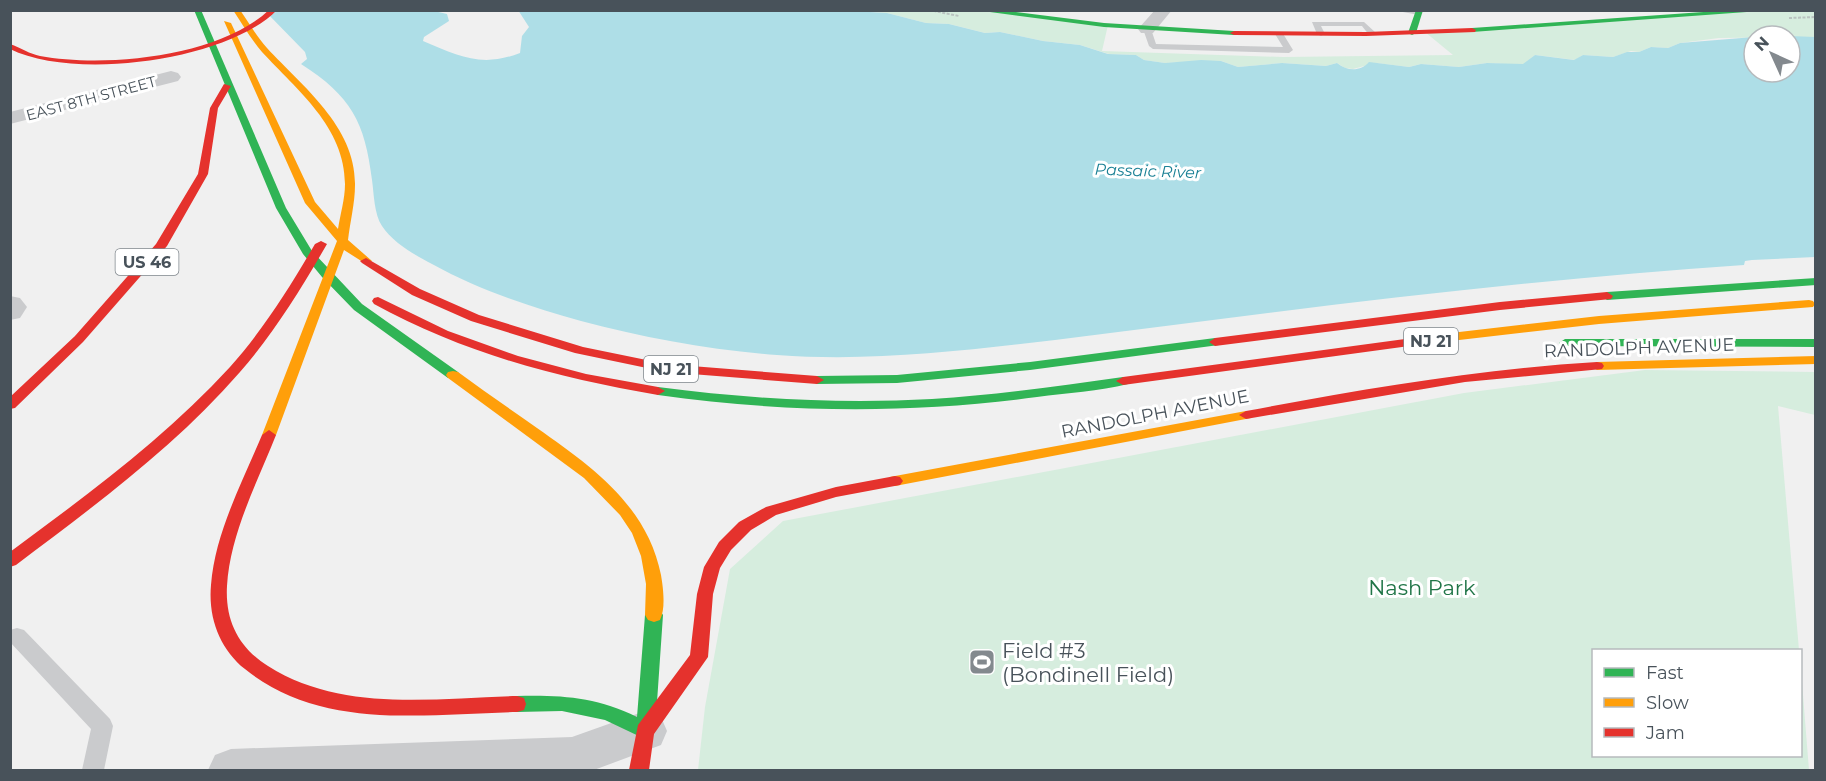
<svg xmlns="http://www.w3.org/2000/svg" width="1826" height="781" viewBox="0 0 1826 781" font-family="Montserrat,sans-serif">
<rect width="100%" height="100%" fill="#f0f0f0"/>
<g fill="#d6edde">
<polygon points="1768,10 1815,11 1816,37 1719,38 1680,43 1668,48 1651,47 1639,52 1631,51 1613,57 1583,55 1575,60 1535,55 1523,65 1487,63 1459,67 1421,64 1409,67 1376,63 1353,69 1345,68 1337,63 1326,66 1282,63 1238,67 1221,61 1165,63 1144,60 1136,55 1109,54 1080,45 1043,41 1000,32 985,33 949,24 926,23 887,13 853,11 986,11 1108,25 1102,51 1283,57 1453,55 1425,32"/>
<polygon points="1645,370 1815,372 1815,415 1778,406 1799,650 1594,650 1594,756 1800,756 1801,670 1809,770 698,770 705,707 730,569 783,521 1464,393"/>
</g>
<path fill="#aedee7" d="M 518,10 L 853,11 L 887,13 L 926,23 L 949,24 L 985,33 L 1000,32 L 1043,41 L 1080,45 L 1108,54 L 1136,55 L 1144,60 L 1165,63 L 1201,60 L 1221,61 L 1238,67 L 1282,63 L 1326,66 L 1337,63 C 1348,72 1361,71 1369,62 L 1409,67 L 1421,64 L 1459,67 L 1487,63 L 1523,64 L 1535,55 L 1574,60 L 1583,55 L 1613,57 L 1627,52 L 1639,52 L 1651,47 L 1668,48 L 1680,43 L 1754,37 L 1754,72 L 1790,72 L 1790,36 L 1815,37 L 1815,257 L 1752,260 L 1745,261 L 1744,265 C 1584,276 1426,293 1268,313 C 1197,322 1126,331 1055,340 C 963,351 869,362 777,355 C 710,350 645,338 581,321 C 530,307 479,290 432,264 C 415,255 393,243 382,226 C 374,214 374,194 372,180 C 365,122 351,96 301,64 L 307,59 L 305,52 L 265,11 L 434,11 L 447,14 L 449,21 L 424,37 L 423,41 C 459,56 481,68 520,53 L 522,36 L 529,27 Z"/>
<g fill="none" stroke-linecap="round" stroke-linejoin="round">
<g stroke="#b9c3c0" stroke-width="2" stroke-dasharray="3 1.5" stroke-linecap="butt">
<polyline points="929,10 959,16"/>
<polyline points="1789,18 1816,17"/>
<polyline points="1774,30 1789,34"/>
</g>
<g fill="#cacbcd" fill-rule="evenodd">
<polygon points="1392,10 1418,10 1423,13 1419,15"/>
<polygon points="1312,22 1364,22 1376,33 1369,35 1362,26 1321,26 1325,34 1321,36 1317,34"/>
<polygon points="1147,27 1151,29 1156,44 1283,47 1275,34 1279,32 1282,32 1293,50 1289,53 1153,49 1149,46 1143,29"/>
<polygon points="17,628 24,630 110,719 113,726 104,770 82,770 91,729 10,642 10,630"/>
</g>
<g fill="#cacbcd" fill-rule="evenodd">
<polygon points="1155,10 1172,10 1153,33 1141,33 1138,29"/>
<polygon points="171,71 178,73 181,77 178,81 10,124 10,112"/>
<polygon points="10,296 20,298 27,307 20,318 10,320"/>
<polygon points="645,711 661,717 667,731 661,745 594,770 208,770 215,755 231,749 572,737"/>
</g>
<g fill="#30b455" fill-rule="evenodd">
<polygon points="194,10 201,10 286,208 312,251 362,304 458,372 460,375 458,378 448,378 354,310 322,277 303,254 276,208"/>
<polygon points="975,10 1000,10 1104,23 1234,31 1238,33 1234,35 1104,27"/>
<polygon points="1416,10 1423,10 1416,33 1412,35 1408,33"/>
<polygon points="1732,10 1774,10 1472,32 1468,30 1472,28"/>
<polygon points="1816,278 1816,285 1607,300 1601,296 1607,292"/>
<polygon points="1215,338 1221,342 1219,345 1030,370 897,383 817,384 810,380 817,376 897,375 1030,362"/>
<polygon points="1565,339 1816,339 1816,347 1561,346 1559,343"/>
<path d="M 1123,377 L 1130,381 L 1128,384 C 1099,391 1067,393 1037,397 C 911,414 784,413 658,395 L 651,391 L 658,387 C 749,399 840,404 932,399 C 996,395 1059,386 1123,377 Z"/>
<path d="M 654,608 L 660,610 L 663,615 L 655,731 L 652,737 L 645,739 L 605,720 L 562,711 L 517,712 L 510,710 L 508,704 L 510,698 L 517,696 C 562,695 596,697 637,717 L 645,615 L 648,610 Z"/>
</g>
<g fill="#ff9f0a" fill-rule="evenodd">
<path d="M 233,10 L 240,10 C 249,23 257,37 267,48 C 303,87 356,127 355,185 C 355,203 350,222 348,240 L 372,261 L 366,264 L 344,250 L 276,435 L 269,440 L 262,435 L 337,241 L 305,203 L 224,21 L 231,23 L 315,202 L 338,229 C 340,215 345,199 345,184 C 345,127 297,90 262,52 C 251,39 242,24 233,10 Z"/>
<polygon points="1809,300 1813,301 1815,304 1813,307 1599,324 1442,342 1436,338 1442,334 1599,316"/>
<polygon points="1816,356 1816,364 1597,370 1590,366 1597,362"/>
<path d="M 453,371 L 458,372 C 484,391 510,409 537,428 C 591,466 647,505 661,575 C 663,587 666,608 660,620 L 654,622 L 648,620 L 645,615 L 646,584 L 641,556 L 632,533 L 620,515 L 584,478 L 448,378 L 446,375 L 448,372 Z"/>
<polygon points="1246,411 1253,415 1251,418 895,486 890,485 887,481 890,477 895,476"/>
</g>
<g fill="#e5322d" fill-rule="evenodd">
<path d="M 269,10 L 277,10 C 227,61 74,81 10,49 L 10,44 C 21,48 30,54 40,56 C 105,68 219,57 269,10 Z"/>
<polygon points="1472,28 1476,30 1475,32 1366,36 1234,35 1230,33 1234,31 1366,32"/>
<polygon points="224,84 231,86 218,108 208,174 167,246 83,342 15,408 10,409 10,397 75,336 156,244 198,174 210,108"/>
<path d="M 321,241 L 327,244 C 301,289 274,333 240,372 C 175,447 94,506 16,565 L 10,567 L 10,552 C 87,495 165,438 230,367 C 263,330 290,287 315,244 Z"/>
<polygon points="366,258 420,289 479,315 583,347 666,364 817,376 824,380 817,384 666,372 575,353 471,321 412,295 362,263 360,261"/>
<polygon points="1607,292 1613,296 1611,299 1500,310 1215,346 1209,342 1215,338 1500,302"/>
<path d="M 378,297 L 448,331 L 518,356 L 586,374 L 658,387 L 665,391 L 658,395 C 558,378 463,353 374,304 L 372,301 L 374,298 Z"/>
<polygon points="1442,334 1448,338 1446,341 1123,385 1116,381 1123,377"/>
<path d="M 1597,362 L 1602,363 L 1604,366 L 1602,369 L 1465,382 L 1246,419 L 1239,415 L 1246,411 C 1363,389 1479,369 1597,362 Z"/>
<path d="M 269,430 L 276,435 C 257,483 230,534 227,586 C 225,621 239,648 268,666 C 342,713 434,698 517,696 L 524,698 L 526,704 L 524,710 L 517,712 C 427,714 321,731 245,669 C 220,649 208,618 211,585 C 215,533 242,483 262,435 Z"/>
<polygon points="895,476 900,477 903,481 900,485 836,497 776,515 751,530 731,550 720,568 713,594 708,657 654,734 649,770 629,770 638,725 690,655 697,594 704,567 719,542 739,522 766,507 836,487"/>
</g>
</g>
<defs>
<symbol id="stadium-square" viewBox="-11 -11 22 22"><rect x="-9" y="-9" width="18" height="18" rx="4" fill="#83898e" stroke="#fff"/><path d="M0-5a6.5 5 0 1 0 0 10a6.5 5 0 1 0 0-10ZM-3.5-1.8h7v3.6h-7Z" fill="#fff"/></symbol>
</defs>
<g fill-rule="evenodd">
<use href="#stadium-square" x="967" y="647" width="30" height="30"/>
</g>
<g text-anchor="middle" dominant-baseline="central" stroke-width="6" stroke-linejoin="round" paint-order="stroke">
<g font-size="15" fill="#48525a" stroke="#fff">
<text transform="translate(91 98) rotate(-15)">EAST 8TH STREET</text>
</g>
<g font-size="16" font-style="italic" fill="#1a8095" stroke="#fff">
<text transform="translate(1148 171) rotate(2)">Passaic River</text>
</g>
<g fill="#fff" stroke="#7f868c" stroke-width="1.5">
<rect x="115.5" y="249" width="63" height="26" rx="4.5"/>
<rect x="1404" y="328" width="54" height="26" rx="4.5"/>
<rect x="644" y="356" width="54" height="26" rx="4.5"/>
</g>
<g font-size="16" font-weight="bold" fill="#48525a">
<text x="147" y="262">US 46</text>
<text x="1431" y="341">NJ 21</text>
<text x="671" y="369">NJ 21</text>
</g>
<g font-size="18" fill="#48525a" stroke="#fff">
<text transform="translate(1639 348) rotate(-2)">RANDOLPH AVENUE</text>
<text transform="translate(1155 414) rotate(-11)">RANDOLPH AVENUE</text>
</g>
<g font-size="21" fill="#207547" stroke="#fff">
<text x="1422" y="587">Nash Park</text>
</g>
<g font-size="21" fill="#48525a" stroke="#fff" text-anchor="start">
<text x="1002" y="650">Field #3<tspan x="1002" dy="24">(Bondinell Field)</tspan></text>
</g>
</g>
<rect width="1826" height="781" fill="none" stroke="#48525a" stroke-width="24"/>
<rect x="1592" y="649" width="210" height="108" fill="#ffffff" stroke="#b6babd" stroke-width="1.5"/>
<rect x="1604" y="668" width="30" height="9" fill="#30b455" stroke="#b6babd" stroke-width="1.5"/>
<text x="1646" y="679" font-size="18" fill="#48525a">Fast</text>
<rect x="1604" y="698" width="30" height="9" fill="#ff9f0a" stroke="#b6babd" stroke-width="1.5"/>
<text x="1646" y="709" font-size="18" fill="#48525a">Slow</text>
<rect x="1604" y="728" width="30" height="9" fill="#e5322d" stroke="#b6babd" stroke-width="1.5"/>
<text x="1646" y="739" font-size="18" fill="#48525a">Jam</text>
<g transform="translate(1772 54) rotate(315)"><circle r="28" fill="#ffffff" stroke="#b6babd" stroke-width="1.5"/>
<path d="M0-4.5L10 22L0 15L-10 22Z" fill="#83898e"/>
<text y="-9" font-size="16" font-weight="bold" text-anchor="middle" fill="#48525a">N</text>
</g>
</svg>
